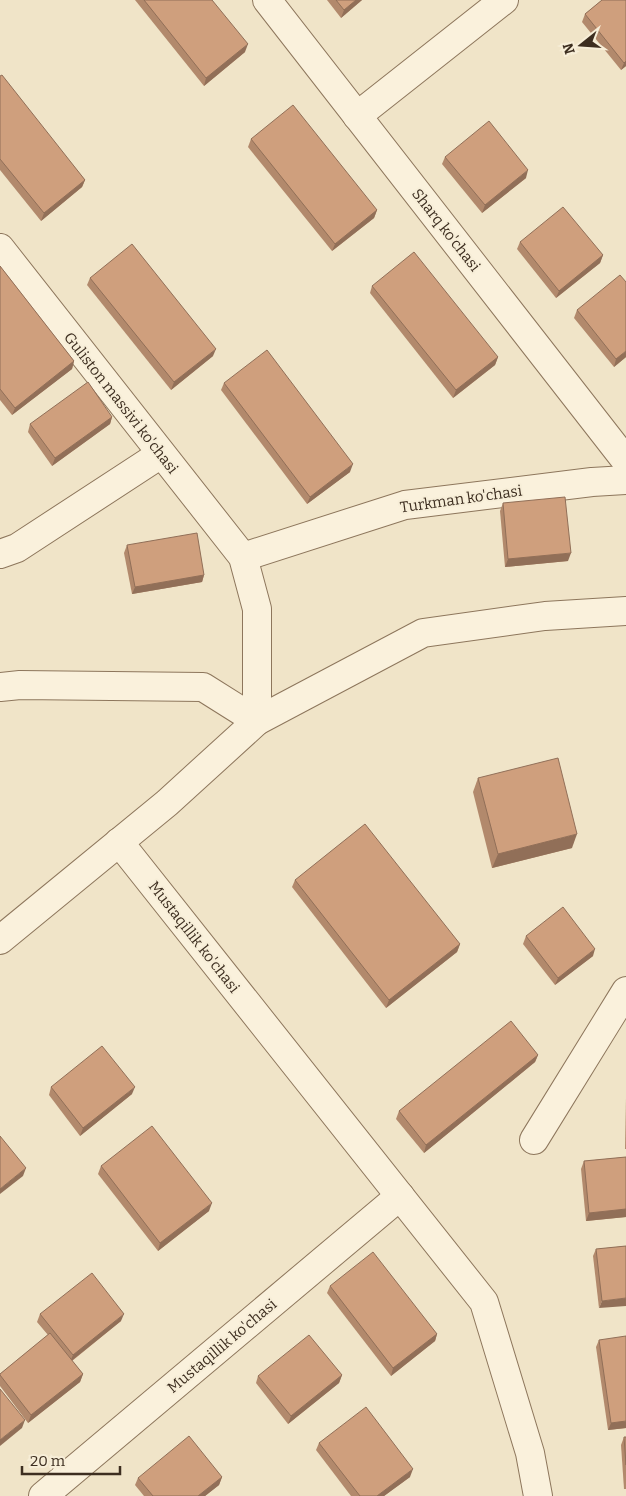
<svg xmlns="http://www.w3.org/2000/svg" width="626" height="1496" viewBox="0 0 626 1496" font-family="Bitter,serif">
<rect width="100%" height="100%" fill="#f0e4c8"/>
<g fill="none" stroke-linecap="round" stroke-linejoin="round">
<defs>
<g id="minor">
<polyline points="267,0 626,461"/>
<polyline points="357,116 504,0"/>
<polyline points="0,248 243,557 257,609 257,721 167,803 0,940"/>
<polyline points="0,554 17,548 161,454"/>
<polyline points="243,557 405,505 592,482 626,480"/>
<polyline points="0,687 20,685 203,687 257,721 423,633 545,616 626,611"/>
<polyline points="119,842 484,1302 530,1453 538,1496"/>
<polyline points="534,1140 626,991"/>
<polyline points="43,1496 400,1196"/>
</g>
</defs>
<use href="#minor" stroke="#8d765c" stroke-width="30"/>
<use href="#minor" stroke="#faf1dc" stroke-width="28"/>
</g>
<g fill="#b2896c">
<polygon points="135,0 212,0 245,52 204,86"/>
<polygon points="327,0 362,0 341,18"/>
<polygon points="602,0 626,66 621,70 582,22 585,14"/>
<polygon points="0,76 85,180 82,187 41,221 0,170"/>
<polygon points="251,139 377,210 374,218 332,251 248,147"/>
<polygon points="445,157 526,178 482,213 442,164"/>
<polygon points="520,242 603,255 600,263 556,298 517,249"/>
<polygon points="0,266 74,361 72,369 12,415 0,400"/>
<polygon points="90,278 213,356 171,390 87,285"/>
<polygon points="372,286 498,357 495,365 453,398 370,293"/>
<polygon points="577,310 626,357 614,367 574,318"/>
<polygon points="224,383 350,472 307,504 221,390"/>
<polygon points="112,417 110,424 52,466 28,432 30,424"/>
<polygon points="503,503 568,561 505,567 500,511"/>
<polygon points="127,545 204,575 202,582 132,594 124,553"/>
<polygon points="478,778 572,848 492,868 473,792"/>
<polygon points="295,880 460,944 457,952 386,1008 292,887"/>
<polygon points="526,936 593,956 555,985 523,944"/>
<polygon points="538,1055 535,1062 424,1153 396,1119 399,1111"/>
<polygon points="51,1087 132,1094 80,1136 49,1095"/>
<polygon points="626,1098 626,1149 625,1149"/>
<polygon points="626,1157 626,1217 586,1221 581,1169 584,1161"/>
<polygon points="101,1166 209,1211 158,1251 98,1174"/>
<polygon points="626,1246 599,1308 593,1256 596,1249"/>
<polygon points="330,1286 437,1334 435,1341 391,1376 327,1293"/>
<polygon points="40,1314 121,1321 72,1361 83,1374 80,1382 28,1423 0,1386 0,1374 48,1335 37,1322"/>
<polygon points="599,1340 626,1428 608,1430 596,1347"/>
<polygon points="342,1375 339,1383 288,1424 256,1383 258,1376"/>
<polygon points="624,1437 626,1437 626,1489 624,1489 621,1445"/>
<polygon points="319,1443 410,1477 384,1496 351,1496 316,1450"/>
<polygon points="222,1477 219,1485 205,1496 144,1496 135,1485 138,1478"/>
</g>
<g fill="#916f58">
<polygon points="356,0 362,0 341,18 344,10"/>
<polygon points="248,44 245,52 204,86 206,78"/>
<polygon points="626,61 626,66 621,70 624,63"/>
<polygon points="528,170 526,178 482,213 485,205"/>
<polygon points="85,180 82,187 41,221 44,213"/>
<polygon points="377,210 374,218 332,251 335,244"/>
<polygon points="603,255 600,263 556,298 559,291"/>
<polygon points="216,349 213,356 171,390 174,382"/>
<polygon points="626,351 626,357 614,367 616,359"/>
<polygon points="498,357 495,365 453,398 456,390"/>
<polygon points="74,361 72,369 12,415 15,408"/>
<polygon points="112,417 110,424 52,466 55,458"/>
<polygon points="353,464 350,472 307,504 310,497"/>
<polygon points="571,553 568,561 505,567 508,559"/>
<polygon points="204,575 202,582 132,594 135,587"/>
<polygon points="577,834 572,848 492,868 498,854"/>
<polygon points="460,944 457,952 386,1008 389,1000"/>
<polygon points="595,949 593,956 555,985 558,978"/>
<polygon points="538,1055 535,1062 424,1153 426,1145"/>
<polygon points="135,1087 132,1094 80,1136 83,1128"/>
<polygon points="26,1168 23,1176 0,1194 0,1189"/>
<polygon points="212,1203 209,1211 158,1251 160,1243"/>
<polygon points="626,1209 626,1217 586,1221 589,1213"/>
<polygon points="626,1298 626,1306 599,1308 602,1301"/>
<polygon points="124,1314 121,1321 70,1362 73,1355"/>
<polygon points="437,1334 435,1341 391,1376 393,1368"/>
<polygon points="83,1374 80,1382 28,1423 31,1415"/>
<polygon points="342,1375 339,1383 288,1424 291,1416"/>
<polygon points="25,1420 22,1428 0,1446 0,1440"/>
<polygon points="626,1421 626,1428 608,1430 611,1423"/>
<polygon points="413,1469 410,1477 384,1496 377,1496"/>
<polygon points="222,1477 219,1485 205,1496 198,1496"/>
</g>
<g fill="#cf9f7d" stroke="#916f58">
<polygon points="144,0 212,0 248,44 206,78"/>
<polygon points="336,0 356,0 344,10"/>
<polygon points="602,0 626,0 626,61 624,63 585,14"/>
<polygon points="2,75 85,180 44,213 0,159 0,76"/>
<polygon points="293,105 377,210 335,244 251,139"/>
<polygon points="489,121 528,170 485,205 445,157"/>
<polygon points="563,207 603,255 559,291 520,242"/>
<polygon points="132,244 216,349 174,382 90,278"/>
<polygon points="414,252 498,357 456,390 372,286"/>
<polygon points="0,266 74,361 15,408 0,389"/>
<polygon points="620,275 626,282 626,351 616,359 577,310"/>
<polygon points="267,350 353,464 310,497 224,383"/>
<polygon points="88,382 112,417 55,458 30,424"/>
<polygon points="565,497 571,553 508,559 503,503"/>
<polygon points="197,533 204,575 135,587 127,545"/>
<polygon points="558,758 577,834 498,854 478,778"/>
<polygon points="365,824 460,944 389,1000 295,880"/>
<polygon points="563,907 595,949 558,978 526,936"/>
<polygon points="511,1021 538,1055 426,1145 399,1111"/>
<polygon points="102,1046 135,1087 83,1128 51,1087"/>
<polygon points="152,1126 212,1203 160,1243 101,1166"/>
<polygon points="0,1136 26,1168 0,1189"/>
<polygon points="626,1157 626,1209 589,1213 584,1161"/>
<polygon points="626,1246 626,1298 602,1301 596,1249"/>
<polygon points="373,1252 437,1334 393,1368 330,1286"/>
<polygon points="92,1273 124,1314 73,1355 40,1314"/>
<polygon points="50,1333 83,1374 31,1415 0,1375 0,1374"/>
<polygon points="309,1335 342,1375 291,1416 258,1376"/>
<polygon points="626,1336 626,1421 611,1423 599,1340"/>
<polygon points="0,1389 25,1420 0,1440"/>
<polygon points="366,1407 413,1469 377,1496 360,1496 319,1443"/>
<polygon points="189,1436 222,1477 198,1496 153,1496 138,1478"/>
<polygon points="624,1437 626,1437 626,1465"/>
</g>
<g text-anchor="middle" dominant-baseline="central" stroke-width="4" stroke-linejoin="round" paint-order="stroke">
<g font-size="15" fill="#3d2e20" stroke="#f7eed8">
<text transform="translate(446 230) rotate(52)">Sharq ko'chasi</text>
<text transform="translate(121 403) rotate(52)">Guliston massivi ko'chasi</text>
<text transform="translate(461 499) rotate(-8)">Turkman ko'chasi</text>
<text transform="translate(194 937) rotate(52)">Mustaqillik ko'chasi</text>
<text transform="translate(222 1346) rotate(-40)">Mustaqillik ko'chasi</text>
</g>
</g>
<g transform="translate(581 45) rotate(253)" stroke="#f7eed8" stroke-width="4" paint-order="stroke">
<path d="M0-4L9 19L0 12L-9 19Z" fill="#3d2e20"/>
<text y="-8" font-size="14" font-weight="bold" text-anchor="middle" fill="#3d2e20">N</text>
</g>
<path d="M22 1466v8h98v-8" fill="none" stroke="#3d2e20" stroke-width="2.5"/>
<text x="30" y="1466" font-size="15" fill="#3d2e20" stroke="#f7eed8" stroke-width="4" paint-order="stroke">20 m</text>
</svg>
